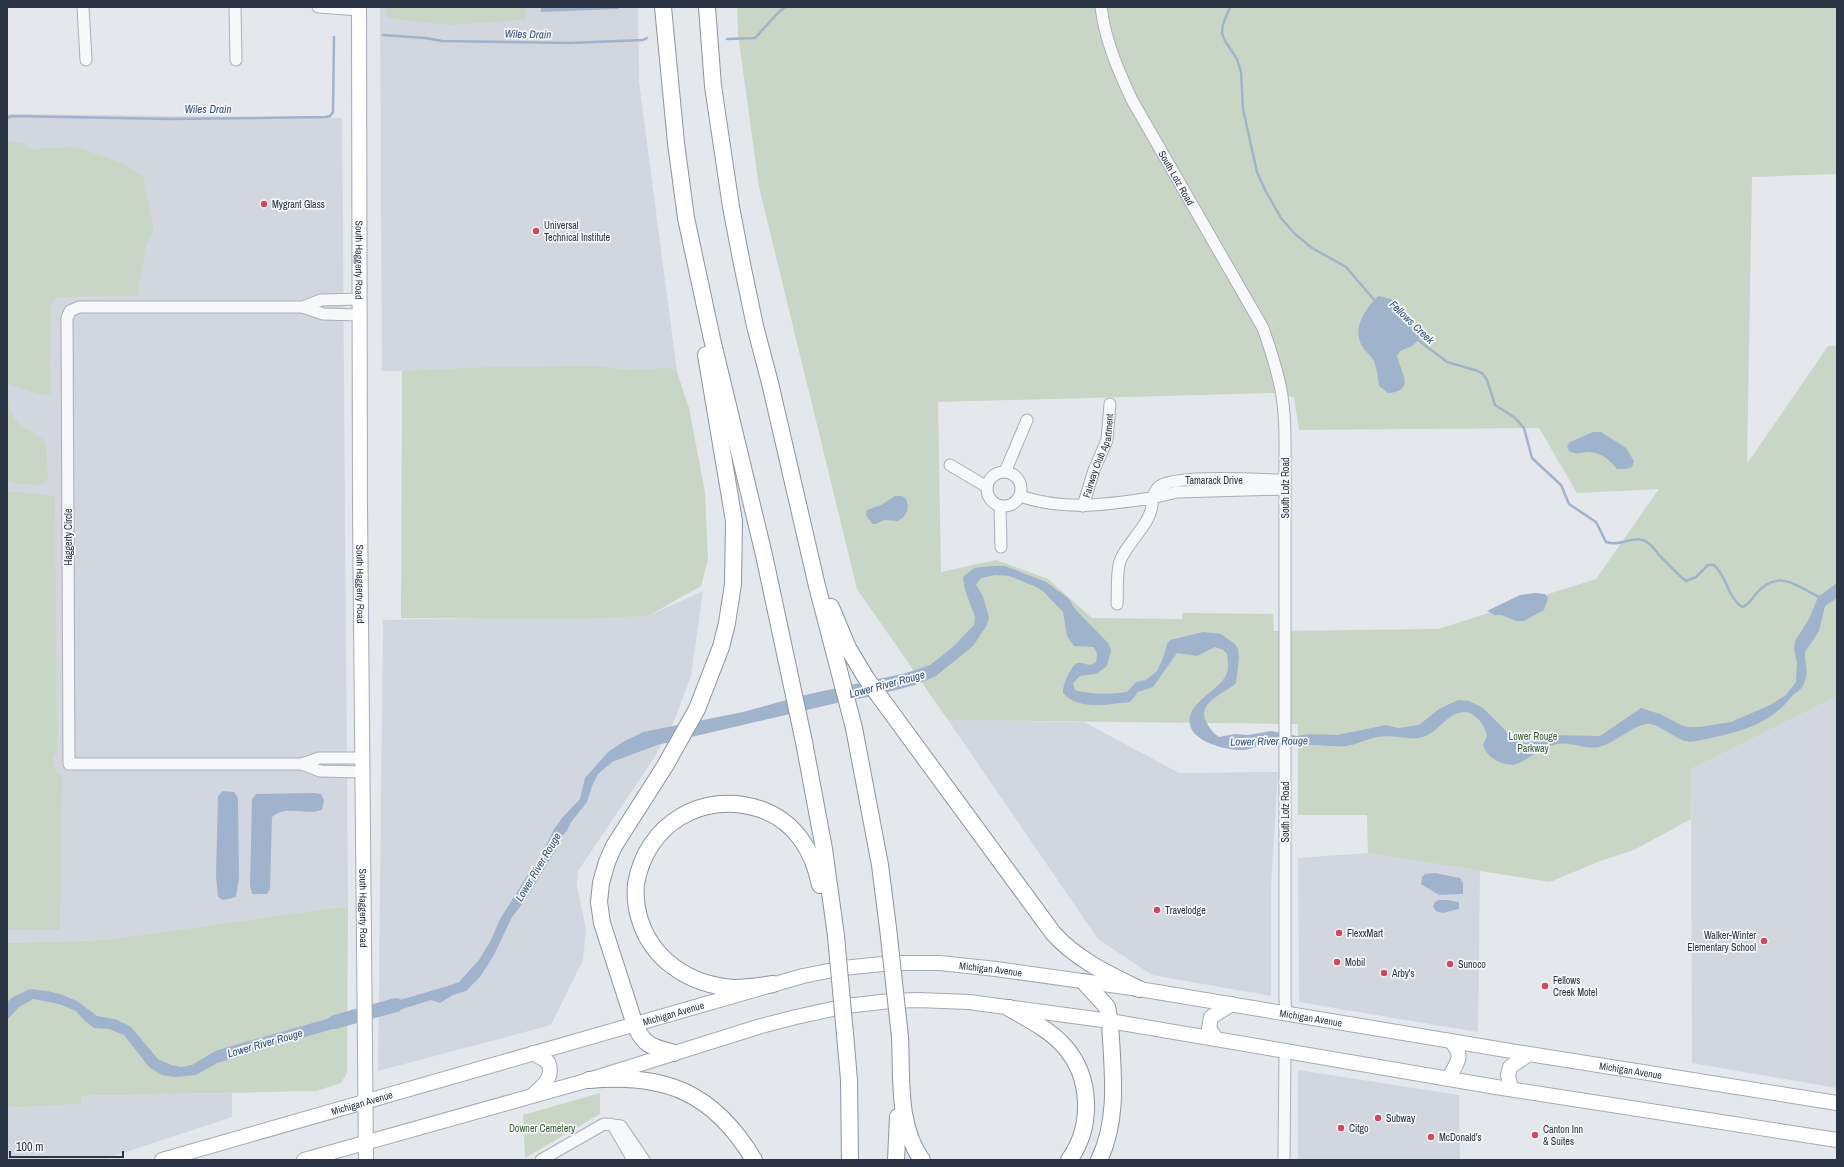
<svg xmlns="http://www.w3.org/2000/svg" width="1844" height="1167" viewBox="0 0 1844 1167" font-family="'Archivo Narrow',sans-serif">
<rect width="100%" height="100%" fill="#e4e7ec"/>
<g fill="#d2d6de">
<polygon points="380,7 638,7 639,82 677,372 382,371"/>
<polygon points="7,114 342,118 348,906 104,940 7,943"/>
<polygon points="703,591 691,676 674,721 654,758 578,871 577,886 586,929 583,960 551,1025 378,1071 383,620 648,616"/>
<polygon points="1837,696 1837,1088 1692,1063 1691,769"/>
<polygon points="948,720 1084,722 1179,773 1278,772 1271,885 1271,996 1152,975 1098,939"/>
<polygon points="1368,853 1480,871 1478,1032 1299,1002 1298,858"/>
<polygon points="1298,1070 1459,1095 1460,1160 1298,1160"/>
<polygon points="232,1093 232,1117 102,1160 7,1160 7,1108 81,1104 81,1096"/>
</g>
<g fill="#c9d6c5" fill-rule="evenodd">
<polygon points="386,7 526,7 525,20 449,25 389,18 386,14"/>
<path d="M 737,7 L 1837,7 L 1837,174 L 1752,177 L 1747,464 L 1828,346 L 1837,346 L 1837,696 L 1691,769 L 1691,819 L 1634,850 L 1600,861 L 1550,882 L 1368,853 L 1367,815 L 1298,815 L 1298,724 L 948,720 L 857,589 L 759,187 L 738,34 ZM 1273,393 L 1294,397 L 1299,430 L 1539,428 L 1577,493 L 1659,489 L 1596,579 L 1438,629 L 1274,631 L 1273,614 L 1183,613 L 1182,619 L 1092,618 L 1048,579 L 996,560 L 941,572 L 938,402 Z"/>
<polygon points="9,141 23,143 31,149 76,147 122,163 143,176 154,230 147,244 137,296 56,297 51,308 50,368 52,395 40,394 7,384 7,143"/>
<polygon points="595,366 627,370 671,368 677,372 689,408 705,492 708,559 701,586 648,616 570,619 401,618 402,371 492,367"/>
<polygon points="7,401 13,416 20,425 43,439 46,446 48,479 41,485 20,484 9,481 7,478"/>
<polygon points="7,491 55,496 57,750 52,759 56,772 62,775 60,930 7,930"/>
<polygon points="348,906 347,1073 341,1083 316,1091 81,1096 81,1104 7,1108 7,943 104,940"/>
<polygon points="600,1093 600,1114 525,1158 523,1115"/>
</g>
<g fill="#9fb4cc">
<polygon points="541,7 618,7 618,9 541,12"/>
<path d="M 1378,296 L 1391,299 L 1409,321 L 1423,336 L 1412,346 L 1400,351 L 1397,356 C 1400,371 1417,391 1388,393 L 1379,386 C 1378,377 1377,369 1374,361 C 1371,355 1365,352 1362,346 C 1352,327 1365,310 1378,296 Z"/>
<path d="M 1593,432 L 1601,432 L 1626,448 L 1634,461 L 1632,467 L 1626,469 L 1617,469 C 1610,460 1600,451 1587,452 C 1578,453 1578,455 1569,451 L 1567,446 L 1570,442 Z"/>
<path d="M 895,496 L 902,496 L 906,499 C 910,508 907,516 898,521 L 884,520 L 876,524 L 872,524 L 866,515 L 867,510 L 881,505 Z"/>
<path d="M 993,566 L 1005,566 L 1046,582 L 1068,598 L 1076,610 L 1109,644 L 1111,650 L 1107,666 L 1096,674 L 1080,676 L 1073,683 L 1075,690 C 1092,695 1110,694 1127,692 L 1136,682 L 1146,680 L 1157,671 L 1163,658 L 1167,644 L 1170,640 L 1203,632 L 1221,634 L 1235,644 L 1238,649 L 1239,658 L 1236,683 C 1225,694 1193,703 1208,725 C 1211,730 1214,734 1219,737 L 1235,734 L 1248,735 L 1271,731 L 1297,736 L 1309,734 L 1337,735 L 1386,725 L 1398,728 L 1419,725 L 1439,709 L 1458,700 L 1469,701 L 1483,708 L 1515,740 L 1525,743 L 1548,735 L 1600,736 L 1641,708 L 1660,714 L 1681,725 L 1688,727 L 1699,727 L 1731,722 L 1770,705 L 1786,695 L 1796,682 L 1797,663 L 1794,649 L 1795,641 L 1809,619 L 1818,597 L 1837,583 L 1837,598 L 1825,606 L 1819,631 L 1805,652 C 1804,665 1811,672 1802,687 C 1800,691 1794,693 1791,697 C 1770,725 1739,732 1707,739 C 1700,740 1692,743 1686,741 C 1673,738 1657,721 1645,724 C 1631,727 1615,743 1599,747 C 1587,750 1571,741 1557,744 C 1540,747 1529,761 1513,765 C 1500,764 1488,759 1483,745 L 1487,736 C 1485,725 1477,715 1467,712 C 1447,711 1441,731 1423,737 C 1408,741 1393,734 1378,737 C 1368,738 1357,745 1346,746 C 1335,747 1324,745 1313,745 C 1302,744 1291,747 1280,747 C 1275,747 1270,743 1265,744 C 1258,745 1252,749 1245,750 C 1229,751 1194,743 1190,725 C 1185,703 1220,690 1226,675 C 1229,670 1228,660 1227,654 L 1223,650 L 1215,647 L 1197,656 L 1177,653 L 1153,687 L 1138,692 L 1130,702 C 1110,704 1078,711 1063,693 C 1062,687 1071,664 1078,663 C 1085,662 1090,668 1096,662 L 1097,654 L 1094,647 L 1074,646 L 1067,636 L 1063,612 L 1043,591 L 1034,586 L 1009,576 L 995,575 L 981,578 L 976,585 L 983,596 L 989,618 L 987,625 L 973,646 L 936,676 L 915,685 L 873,696 L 841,702 L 657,745 L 612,762 L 598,774 L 592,786 L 587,802 L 572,821 L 566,832 L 559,839 L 555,851 L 524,902 L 512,917 L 494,955 L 480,977 L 466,991 L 453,995 L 440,1003 L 431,1000 L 377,1017 L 378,1003 L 400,1000 L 451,985 L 459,982 L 479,960 L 491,940 L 500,919 L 529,873 L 540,858 L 554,829 L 562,818 L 580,799 L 585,778 L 608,752 L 623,742 L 643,732 L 743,712 L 805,695 L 906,673 L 930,665 L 953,647 L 974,625 L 975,617 L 965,590 L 963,578 L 964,576 L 974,568 Z"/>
<polygon points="1535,593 1545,594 1548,598 1544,610 1524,621 1516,621 1502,615 1495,615 1487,611 1520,595"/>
<polygon points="223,791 234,792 238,798 239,878 236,897 223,900 218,897 216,876 218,796"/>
<path d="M 314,793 L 321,794 L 324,800 L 322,810 C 306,816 286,804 272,817 L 270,889 L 267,894 L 252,894 L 250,885 L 252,799 L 256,794 Z"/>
<polygon points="1435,873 1460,878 1463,883 1463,894 1439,895 1421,884 1422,877 1425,874"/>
<polygon points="1438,900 1447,900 1459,902 1459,909 1443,913 1436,911 1433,907 1435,902"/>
<polygon points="30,989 47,991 60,994 77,1001 97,1016 115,1019 130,1026 158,1059 171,1065 181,1067 192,1065 215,1051 231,1046 327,1019 354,1009 353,1023 217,1063 196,1075 175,1077 162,1075 149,1067 124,1035 109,1029 94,1028 85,1021 76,1011 59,1004 33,999 19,1007 7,1020 7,1002 13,997"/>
</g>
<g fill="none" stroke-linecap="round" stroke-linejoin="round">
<g stroke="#9fb4cc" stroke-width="2.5">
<polyline points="1230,7 1223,24 1222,33 1225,41 1237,59 1241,72 1243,109 1257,172 1265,190 1281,218 1295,234 1312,248 1346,267 1376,302"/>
<polyline points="383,35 425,38 442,41 570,43 643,40 647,38"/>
<polyline points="727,39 755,38 777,14 785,7"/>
<polyline points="7,118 12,116 171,119 326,117 330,116 333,112 334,37"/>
<path d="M 1417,339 L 1447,362 L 1478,371 L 1483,374 L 1487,380 L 1495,405 L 1514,417 L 1524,428 L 1532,458 L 1561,485 L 1569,504 L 1596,522 L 1606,542 C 1619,547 1631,536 1643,540 C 1652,543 1655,551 1661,557 C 1667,563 1680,577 1686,581 L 1696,577 L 1708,565 L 1714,565 C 1727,576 1727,597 1742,607 C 1748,606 1751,600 1755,595 C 1778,567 1796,586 1821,598"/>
</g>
<polyline stroke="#9fb4cc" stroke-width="14" points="335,1022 396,1005"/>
<defs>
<g id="minor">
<polyline points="83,7 86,60"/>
<polyline points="235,7 236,60"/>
<polyline points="318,7 359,10"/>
<path id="s1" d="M 1101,7 C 1105,40 1118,70 1132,100 L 1263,328 C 1270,348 1277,369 1281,390 C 1286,417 1285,445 1285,472 L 1285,1000 L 1286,1013"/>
<polyline points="359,315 323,314 303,307 321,300 359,299"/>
<polyline points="950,465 987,487"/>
<polyline points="1005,472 1027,420"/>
<circle cx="1004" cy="489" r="17"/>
<path d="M 1285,480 C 1260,480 1178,474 1160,486 C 1156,488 1154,494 1152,498 L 1177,492 L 1285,489"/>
<path d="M 1020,496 C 1065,511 1105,505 1152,498 C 1155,522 1128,540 1120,561 C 1116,573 1118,590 1117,604"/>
<polyline points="1000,506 1001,547"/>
<path id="s2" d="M 1083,506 L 1094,470 L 1107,440 L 1110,404"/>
<polyline points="302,764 69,764 67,318 70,311 79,307 303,307"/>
<polyline points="362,772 320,771 302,764 319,758 362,758"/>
<polyline points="610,1124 614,1127 633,1160"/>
<polyline points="541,1160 604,1124 621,1126 644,1160"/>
<polyline points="1284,1160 1285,1051"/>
</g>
<g id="major">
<path id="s3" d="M 359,7 L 360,507 L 366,1160"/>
<polyline points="1216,1039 1209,1028 1211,1017 1232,1004"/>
<path d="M 533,1053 L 548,1062 C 554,1076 545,1084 535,1093"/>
<path d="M 1449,1078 C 1457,1061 1465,1058 1451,1041"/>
<polyline points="1511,1089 1508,1075 1510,1067 1529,1054"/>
<path id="s4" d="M 162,1160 L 803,976 L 843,968 L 892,963 L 940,963 L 996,969 L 1139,989 L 1529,1054 L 1837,1103"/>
<polyline points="304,1160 589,1080 761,1026 796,1017 846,1006 890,1001 918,1000 969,1002 1110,1021 1496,1087 1837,1140"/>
</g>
<g id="highway">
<polyline points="663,7 676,143 686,218 712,339 764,555 804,742 824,849 836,936"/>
<polyline points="707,7 713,86 731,207 742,264 755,326 770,383 817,586 854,728 880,865 888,928"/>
<path d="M 831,607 L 848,648 L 866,678 L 1053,933 C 1076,959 1108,974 1139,989"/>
<path d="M 1084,982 L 1107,1007 L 1110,1021 C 1112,1067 1120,1117 1099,1160"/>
<path d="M 773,984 C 760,986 747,988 734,988 C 690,985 651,960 639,917 C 636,906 635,894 636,884 C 646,824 703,790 760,809 C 795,821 813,851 820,885"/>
<path d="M 1009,1008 C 1028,1019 1050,1030 1064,1046 C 1092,1077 1093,1127 1069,1160"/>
<path d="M 900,1037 C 902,1077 897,1126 922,1160"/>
<polyline points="846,1045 849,1080 850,1160"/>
<path d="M 674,1053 C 652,1047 644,1046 635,1025 L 602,923 L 599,902 L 601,883 L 607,862 L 614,846 L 665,766 L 697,709 L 721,647 L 727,623 L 733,584 L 734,521 L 706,355"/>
<path d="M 589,1080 C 666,1073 714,1093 754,1160"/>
<polyline points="896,1160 898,1117"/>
</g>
</defs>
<use href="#minor" stroke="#a9aeb7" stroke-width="13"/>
<use href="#major" stroke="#a3abb8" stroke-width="16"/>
<use href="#highway" stroke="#8b94a3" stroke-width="18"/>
<use href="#minor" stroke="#f7f8fa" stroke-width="11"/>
<use href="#major" stroke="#fff" stroke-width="14"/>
<use href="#highway" stroke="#fff" stroke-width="16"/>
<defs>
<g id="highway-bridge">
<polyline points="888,928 900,1037"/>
<polyline points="836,936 846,1045"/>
</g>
</defs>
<use href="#highway-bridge" stroke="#8b94a3" stroke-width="18" stroke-linecap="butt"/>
<use href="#highway-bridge" stroke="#fff" stroke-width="16"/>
</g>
<g fill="#d1495b" stroke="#f4f6f9" stroke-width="1.5">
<circle cx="264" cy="204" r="4"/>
<circle cx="536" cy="231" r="4"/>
<circle cx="1157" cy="910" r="4"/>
<circle cx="1339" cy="933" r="4"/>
<circle cx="1764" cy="941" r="4"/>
<circle cx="1337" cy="962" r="4"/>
<circle cx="1450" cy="964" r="4"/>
<circle cx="1384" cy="973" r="4"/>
<circle cx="1545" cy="986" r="4"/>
<circle cx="1378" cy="1118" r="4"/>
<circle cx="1341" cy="1128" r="4"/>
<circle cx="1535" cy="1135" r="4"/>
<circle cx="1431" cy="1137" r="4"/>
</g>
<g text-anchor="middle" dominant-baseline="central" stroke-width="3.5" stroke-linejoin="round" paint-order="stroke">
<g font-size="10" fill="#2b3445" stroke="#f4f6f9">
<text stroke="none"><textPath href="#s1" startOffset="188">South Lotz Road</textPath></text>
<text stroke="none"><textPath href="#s3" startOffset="253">South Haggerty Road</textPath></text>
<text stroke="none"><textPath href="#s2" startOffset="53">Fairway Club Apartment</textPath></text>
<text x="1214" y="480">Tamarack Drive</text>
<text transform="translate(1285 488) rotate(-90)">South Lotz Road</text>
<text transform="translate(68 537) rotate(-90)">Haggerty Circle</text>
<text stroke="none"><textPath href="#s3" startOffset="577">South Haggerty Road</textPath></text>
<text transform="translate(1285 812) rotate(-90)">South Lotz Road</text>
<text stroke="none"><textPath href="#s3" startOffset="901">South Haggerty Road</textPath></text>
<text stroke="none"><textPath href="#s4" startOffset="856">Michigan Avenue</textPath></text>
<text stroke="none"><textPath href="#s4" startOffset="532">Michigan Avenue</textPath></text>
<text stroke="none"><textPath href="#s4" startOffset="1180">Michigan Avenue</textPath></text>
<text stroke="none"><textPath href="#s4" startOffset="1504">Michigan Avenue</textPath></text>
<text stroke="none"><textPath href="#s4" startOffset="208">Michigan Avenue</textPath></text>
</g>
<g font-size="10" fill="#2b3445" stroke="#f4f6f9" text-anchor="start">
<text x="272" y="204">Mygrant Glass</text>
<text x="544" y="225">Universal<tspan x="544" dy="12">Technical Institute</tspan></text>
<text x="1165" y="910">Travelodge</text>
<text x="1347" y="933">FlexxMart</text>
<text x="1756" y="935" text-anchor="end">Walker-Winter<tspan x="1756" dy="12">Elementary School</tspan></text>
<text x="1345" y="962">Mobil</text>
<text x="1458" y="964">Sunoco</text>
<text x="1392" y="973">Arby's</text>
<text x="1553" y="980">Fellows<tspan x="1553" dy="12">Creek Motel</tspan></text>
<text x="1386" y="1118">Subway</text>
<text x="1349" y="1128">Citgo</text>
<text x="1543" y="1129">Canton Inn<tspan x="1543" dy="12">&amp; Suites</tspan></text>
<text x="1439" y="1137">McDonald's</text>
</g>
<g font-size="10" fill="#3f6138" stroke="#f4f6f9">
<text x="1533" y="736">Lower Rouge<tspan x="1533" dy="12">Parkway</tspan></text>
<text x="542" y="1128">Downer Cemetery</text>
</g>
<g font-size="11" font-style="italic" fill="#34527a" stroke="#f4f6f9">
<text transform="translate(528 34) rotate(1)">Wiles Drain</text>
<text x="208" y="109">Wiles Drain</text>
<text transform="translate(1412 322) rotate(44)">Fellows Creek</text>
<text transform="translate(887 684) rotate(-15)">Lower River Rouge</text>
<text transform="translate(1269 741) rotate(-1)">Lower River Rouge</text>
<text transform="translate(538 867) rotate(-59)">Lower River Rouge</text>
<text transform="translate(265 1043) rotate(-16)">Lower River Rouge</text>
</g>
</g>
<rect width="1844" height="1167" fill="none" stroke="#2b3445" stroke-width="16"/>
<path d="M10 1151v6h113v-6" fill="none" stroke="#2b3445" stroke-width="2"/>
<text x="16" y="1151" font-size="12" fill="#2b3445" stroke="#f4f6f9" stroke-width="3" paint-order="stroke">100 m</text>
</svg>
